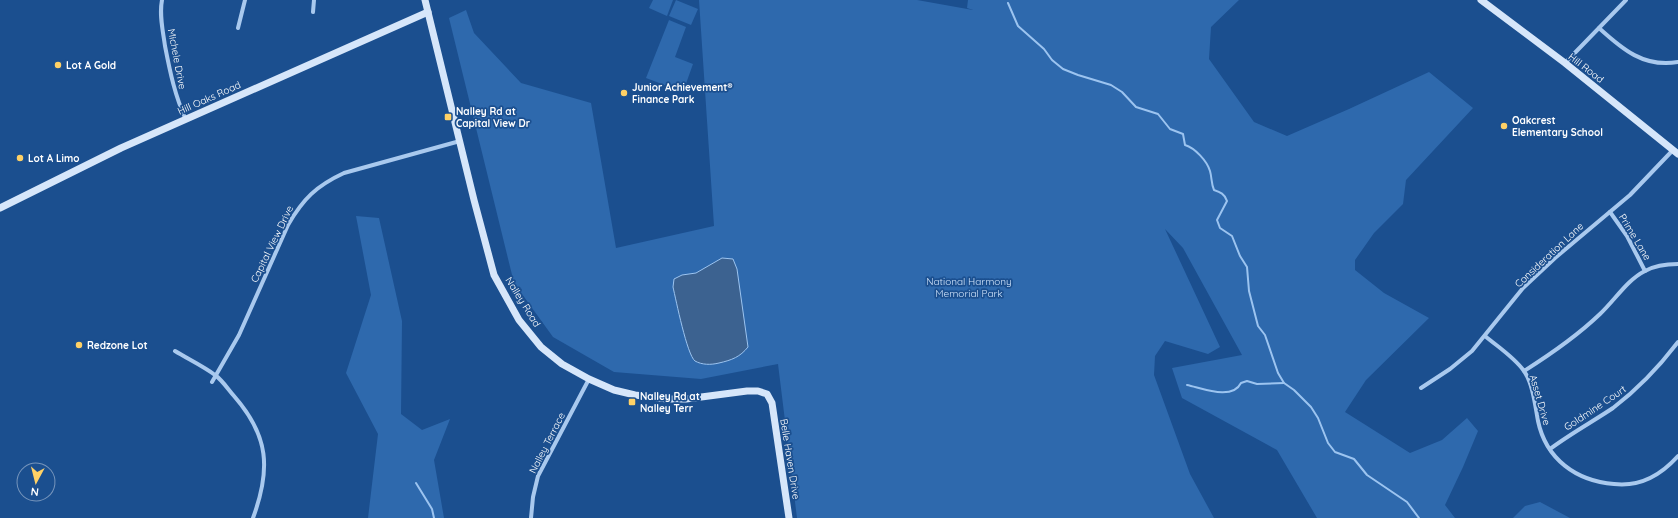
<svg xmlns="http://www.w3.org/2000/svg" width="1678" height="518" viewBox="0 0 1678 518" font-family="Quicksand,sans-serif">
<rect width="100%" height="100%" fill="#1b4f8f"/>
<g fill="#2e69ad">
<polygon points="653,0 673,0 667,16 649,8"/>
<polygon points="676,0 698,9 691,25 669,16"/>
<polygon points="699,0 917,0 973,10 967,8 968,0 1239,0 1211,27 1209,59 1254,122 1287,136 1349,109 1429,72 1473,108 1406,180 1403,204 1374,233 1355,260 1355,270 1384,293 1429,318 1366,380 1345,412 1410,453 1442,440 1467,418 1478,431 1463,467 1445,505 1455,518 1317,518 1277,450 1182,398 1172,368 1242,355 1183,248 1165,229 1220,347 1208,354 1165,341 1155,356 1154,375 1190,474 1214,518 797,518 778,364 701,379 614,372 553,337 514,283 449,18 466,10 474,33 521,83 591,103 616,248 714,226"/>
<polygon points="669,20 686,27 675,57 693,64 683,92 646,78"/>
<polygon points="356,216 379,218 402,321 401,414 422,430 450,419 434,460 444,518 368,518 378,434 346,373 371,295"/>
<polygon points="1540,502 1570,518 1513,518 1525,506"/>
</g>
<path fill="#3c6290" stroke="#9cc4f0" d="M 722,258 L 733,259 L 737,269 L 748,347 C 740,357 732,360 719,363 C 711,365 702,365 695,361 C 687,355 676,300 673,287 L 674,279 L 682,275 L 696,273 Z"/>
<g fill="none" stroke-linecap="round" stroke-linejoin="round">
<g stroke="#9cc4f0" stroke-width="2">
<path d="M 1008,3 L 1018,26 L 1044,49 L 1052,60 L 1063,69 L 1078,75 L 1111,85 L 1122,92 L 1136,107 L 1158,114 L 1170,129 L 1183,134 L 1185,145 C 1195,148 1207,161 1210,171 C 1212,178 1211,183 1214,190 C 1220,192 1225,194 1227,201 L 1217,220 L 1220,228 L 1232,236 L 1240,256 L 1247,267 L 1249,291 L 1258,326 L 1265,335 L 1278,373 L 1284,383 L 1294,390 L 1311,407 L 1318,418 L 1328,443 L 1335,452 L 1354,459 L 1367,475 L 1407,502 L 1419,518"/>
<path d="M 1187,385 C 1202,388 1232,401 1241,383 L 1247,381 L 1257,384 L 1284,383"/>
<polyline points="416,483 432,509 434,518"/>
</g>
<g stroke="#a9c9ee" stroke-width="4">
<path d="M 162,0 C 159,15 163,31 165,46 C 170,72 175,96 186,120"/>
<polyline points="313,12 314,0"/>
<polyline points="238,28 245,0"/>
<path d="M 1599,28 C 1622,49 1644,68 1678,62"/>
<polyline points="1565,63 1626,0"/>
<polyline points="1610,212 1627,236 1645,271"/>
<path d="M 1485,336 C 1498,347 1514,357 1524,371 C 1533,384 1535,405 1538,421 C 1546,459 1576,481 1614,484 C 1640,487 1661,475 1678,456"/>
<path d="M 175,351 C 188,359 203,366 215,375 C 222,380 228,389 234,396 C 269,436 271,469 253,518"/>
<path d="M 1524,371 C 1551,354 1577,336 1600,314 C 1615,300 1627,280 1645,271 C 1654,266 1667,264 1678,264"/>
<path d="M 212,382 L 239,335 L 288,225 C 303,199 316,186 344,173 L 460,141"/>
<polyline points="1421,388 1450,369 1472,351 1523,288 1555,258 1630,195 1673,150"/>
<path d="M 1550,449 C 1570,434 1592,422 1613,408 C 1638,389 1659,367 1678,342"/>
<polyline points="531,518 533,497 538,476 589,379"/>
</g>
<g stroke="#d6e6fa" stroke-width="7">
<polyline points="425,0 474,200 494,275 519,320 541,347 562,364 589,379 614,390 635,395 667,399 686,399 747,391 758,391 767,394 772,403 789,518"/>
<polyline points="1481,0 1565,63 1678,154"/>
<polyline points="0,208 121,148 428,12"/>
</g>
</g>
<g fill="#ffd166" stroke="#1b4f8f" stroke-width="1.5">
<circle cx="58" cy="65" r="4"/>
<circle cx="624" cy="93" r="4"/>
<rect x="444" y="113" width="8" height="8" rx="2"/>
<circle cx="1504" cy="126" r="4"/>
<circle cx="20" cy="158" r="4"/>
<circle cx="79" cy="345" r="4"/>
<rect x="628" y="398" width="8" height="8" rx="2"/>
</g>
<g text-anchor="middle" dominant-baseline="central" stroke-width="3.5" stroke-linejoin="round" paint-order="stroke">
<g font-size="10" fill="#fff" stroke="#1b4f8f">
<text transform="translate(177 59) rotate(79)">Michele Drive</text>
<text transform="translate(1586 68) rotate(38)">Hill Road</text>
<text transform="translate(209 98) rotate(-24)">Hill Oaks Road</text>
<text transform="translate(1635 237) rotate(59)">Prime Lane</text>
<text transform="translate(272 244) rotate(-64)">Capital View Drive</text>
<text transform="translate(1549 255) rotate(-43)">Consideration Lane</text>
<text transform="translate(523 302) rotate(58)">Nalley Road</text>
<text transform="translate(1540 400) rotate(74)">Asset Drive</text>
<text transform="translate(1595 408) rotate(-34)">Goldmine Court</text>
<text transform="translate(547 443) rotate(-63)">Nalley Terrace</text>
<text transform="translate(790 459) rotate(81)">Belle Haven Drive</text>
</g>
<g font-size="10" font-weight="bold" fill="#fff" stroke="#1b4f8f" text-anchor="start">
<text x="66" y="65">Lot A Gold</text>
<text x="632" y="87">Junior Achievement®<tspan x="632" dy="12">Finance Park</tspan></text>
<text x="456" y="111">Nalley Rd at<tspan x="456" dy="12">Capital View Dr</tspan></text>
<text x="1512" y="120">Oakcrest<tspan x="1512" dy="12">Elementary School</tspan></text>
<text x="28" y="158">Lot A Limo</text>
<text x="87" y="345">Redzone Lot</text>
<text x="640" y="396">Nalley Rd at<tspan x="640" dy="12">Nalley Terr</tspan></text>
</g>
<g font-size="10" fill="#cfe3fa" stroke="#1b4f8f">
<text x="969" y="281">National Harmony<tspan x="969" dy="12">Memorial Park</tspan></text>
</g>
</g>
<g transform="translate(36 482) rotate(187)"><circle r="19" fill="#1b4f8f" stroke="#7695bc"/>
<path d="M0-3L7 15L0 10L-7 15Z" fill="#ffd166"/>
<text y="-6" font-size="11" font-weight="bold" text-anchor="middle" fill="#ffffff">N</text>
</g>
</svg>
